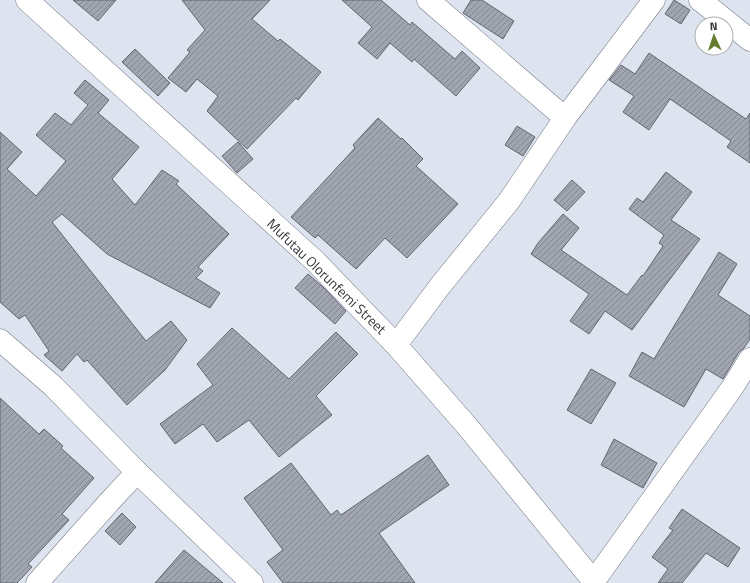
<svg xmlns="http://www.w3.org/2000/svg" width="750" height="583" viewBox="0 0 750 583" font-family="'Titillium Web',sans-serif">
<defs>
<pattern id="building-hatch" width="6" height="6" patternUnits="userSpaceOnUse"><rect width="6" height="6" fill="#a0a5b0"/><path d="M-1 1l2-2M0 6l6-6M5 7l2-2" fill="none" stroke="#838790"/></pattern>
</defs>
<rect width="100%" height="100%" fill="#dee3f0"/>
<g fill="url(#building-hatch)" stroke="#60656f">
<polygon points="73,0 116,0 98,21"/>
<polygon points="182,0 270,0 252,19 278,41 280,39 321,72 298,100 296,98 247,149 207,111 218,96 197,79 186,92 168,78 190,52 187,50 205,30"/>
<polygon points="342,0 381,0 410,25 412,22 455,59 462,51 480,68 456,96 414,59 412,62 390,43 377,59 358,43 372,27"/>
<polygon points="471,0 482,0 514,21 503,39 463,13"/>
<polygon points="674,0 690,10 681,24 665,14"/>
<polygon points="135,49 170,83 158,96 122,62"/>
<polygon points="649,53 746,119 750,113 750,163 727,147 731,141 670,99 649,130 623,112 634,96 609,80 621,65 635,74"/>
<polygon points="85,80 109,100 98,113 139,147 112,179 135,205 162,170 179,181 176,184 229,234 198,267 203,271 196,278 220,293 210,308 107,254 62,214 52,222 146,341 171,321 187,340 165,370 127,405 87,360 84,362 77,354 62,371 44,355 49,351 25,315 19,319 0,302 0,132 22,152 7,169 36,196 66,161 36,135 55,113 71,125 88,105 74,93"/>
<polygon points="378,118 401,139 402,138 423,159 416,166 458,204 407,258 385,238 356,269 318,235 315,238 291,217 355,148 353,145"/>
<polygon points="517,126 535,137 523,156 505,145"/>
<polygon points="238,142 253,159 237,173 222,156"/>
<polygon points="666,172 692,192 671,220 700,239 632,330 605,311 589,334 570,321 589,294 531,254 538,243 563,214 579,228 561,250 627,295 642,275 643,276 663,246 659,243 664,235 629,209 637,198 643,202"/>
<polygon points="572,180 585,192 567,211 554,200"/>
<polygon points="719,252 737,264 718,295 750,316 750,339 744,348 739,352 723,379 706,369 684,407 629,376 642,352 654,359"/>
<polygon points="308,274 323,287 346,311 335,324 295,288"/>
<polygon points="232,328 289,379 336,332 358,354 316,396 332,415 279,457 249,420 217,442 203,424 175,444 160,424 213,385 197,364"/>
<polygon points="591,369 616,383 591,424 567,410"/>
<polygon points="0,398 39,434 44,429 63,446 61,448 94,478 62,514 69,520 28,564 32,567 17,583 0,583"/>
<polygon points="614,439 657,463 643,488 601,465"/>
<polygon points="428,455 449,485 379,533 415,583 283,583 267,562 283,550 244,498 291,463 331,515 337,510 341,515"/>
<polygon points="682,509 740,548 728,567 706,553 682,583 658,583 668,569 652,557 673,530 669,528"/>
<polygon points="122,513 136,527 120,545 105,531"/>
<polygon points="184,550 223,583 155,583"/>
</g>
<g fill="none" stroke-linecap="round" stroke-linejoin="round">
<defs>
<g id="minor">
<polyline points="27,0 315,261 396,345 467,426 595,583"/>
<polyline points="428,0 565,118"/>
<polyline points="700,0 750,40"/>
<polyline points="0,340 53,386 137,472 252,583"/>
<polyline points="396,345 440,286 509,201 565,118 654,0"/>
<polyline points="594,581 732,388 750,359"/>
<polyline points="37,583 111,500 137,472"/>
</g>
</defs>
<use href="#minor" stroke="#727781" stroke-width="23"/>
<use href="#minor" stroke="#fff" stroke-width="22"/>
</g>
<g text-anchor="middle" dominant-baseline="central" stroke-width="4" stroke-linejoin="round" paint-order="stroke">
<g font-size="14" fill="#33353a" stroke="#fff">
<text transform="translate(327 276) rotate(44)">Mufutau Olorunfemi Street</text>
</g>
</g>
<g transform="translate(714 36) rotate(357)"><circle r="19" fill="#ffffff" stroke="#adaeb0"/>
<path d="M0-3L7 15L0 10L-7 15Z" fill="#677d2e"/>
<text y="-6" font-size="11" font-weight="bold" text-anchor="middle" fill="#33353a">N</text>
</g>
</svg>
